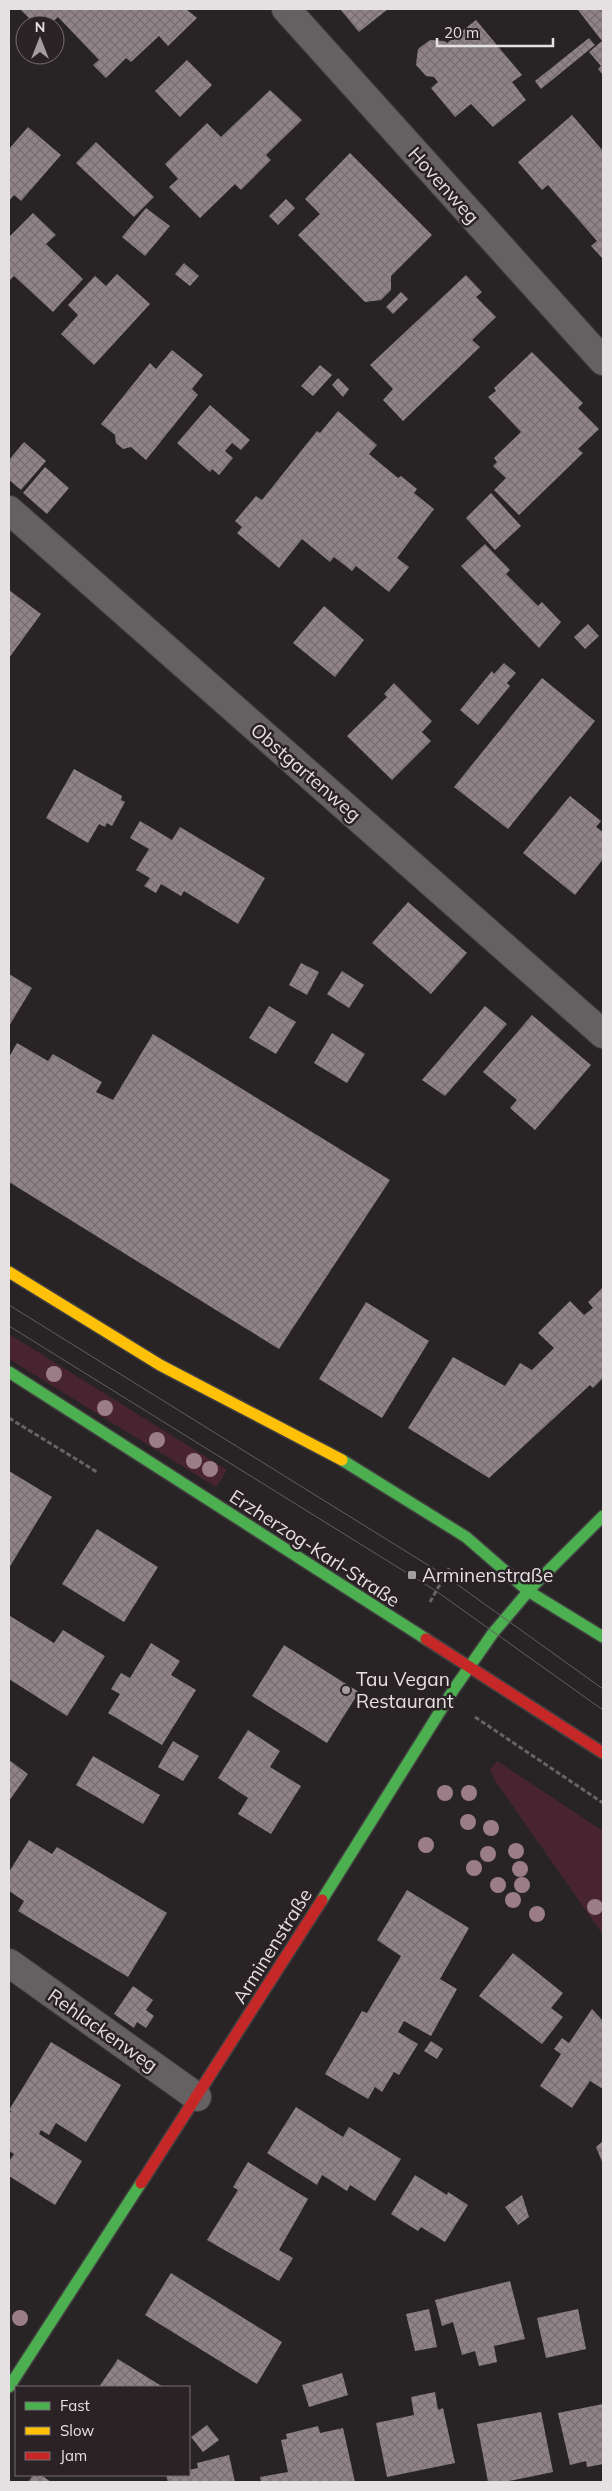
<svg xmlns="http://www.w3.org/2000/svg" width="612" height="2491" viewBox="0 0 612 2491" font-family="Mulish,sans-serif">
<defs>
<pattern id="building-cross-hatch" width="8" height="8" patternUnits="userSpaceOnUse" patternTransform="scale(1.25)"><rect width="8" height="8" fill="#918488"/><path d="M0 0l8 8M0 8l8-8" fill="none" stroke="#766d70"/></pattern>
</defs>
<rect width="100%" height="100%" fill="#282426"/>
<g fill="#482431">
<polygon points="9,1334 227,1470 216,1487 9,1359"/>
<polygon points="497,1761 603,1831 603,1935 496,1782 490,1770"/>
</g>
<g fill="url(#building-cross-hatch)">
<polygon points="20,9 186,9 197,18 168,46 159,36 131,62 126,58 106,78 93,65 99,60 58,17 49,25 36,25"/>
<polygon points="340,9 388,9 359,32"/>
<polygon points="580,9 603,9 603,75 598,69 601,66 589,52 602,41 578,10"/>
<polygon points="476,20 522,75 512,82 526,100 493,127 471,104 455,117 431,88 438,82 434,77 426,76 416,65 418,49 430,40 445,41 447,43"/>
<polygon points="589,38 595,45 541,89 535,81"/>
<polygon points="187,60 212,85 180,117 155,91"/>
<polygon points="270,90 302,120 266,155 271,160 241,190 235,184 200,218 169,187 178,179 165,164 207,123 221,137"/>
<polygon points="572,115 603,151 603,259 591,246 597,241 548,185 542,190 518,162"/>
<polygon points="28,127 61,155 21,201 14,195 9,201 9,149"/>
<polygon points="96,142 154,197 134,217 76,163"/>
<polygon points="350,153 432,235 391,276 391,290 381,300 365,302 298,235 320,214 305,199"/>
<polygon points="286,199 295,208 278,225 269,216"/>
<polygon points="146,208 170,226 145,256 122,237"/>
<polygon points="33,213 56,235 46,244 83,279 53,312 14,276 9,281 9,237"/>
<polygon points="184,263 199,276 190,286 175,274"/>
<polygon points="117,274 150,304 94,365 61,334 78,315 68,305 95,276 106,286"/>
<polygon points="466,275 482,292 476,297 496,317 472,340 480,347 403,421 383,400 393,389 370,365"/>
<polygon points="401,292 408,299 393,314 386,307"/>
<polygon points="172,350 203,375 192,389 198,395 146,460 131,447 123,449 116,443 115,435 101,424 150,363 156,369"/>
<polygon points="532,352 583,403 578,408 599,429 578,449 583,453 519,515 494,490 506,478 493,466 497,462 494,458 521,432 488,397 496,391 494,388"/>
<polygon points="320,365 332,375 313,396 301,386"/>
<polygon points="338,378 349,389 343,397 332,385"/>
<polygon points="210,405 250,440 241,450 232,443 225,451 233,458 219,475 212,469 210,472 177,443"/>
<polygon points="338,411 377,445 369,454 398,478 401,476 417,489 414,493 434,509 397,558 409,567 389,592 356,566 352,571 334,557 330,562 302,539 279,568 237,533 242,527 235,521 256,496 262,500 317,431 320,433"/>
<polygon points="24,442 46,461 21,490 9,480 9,460"/>
<polygon points="45,467 69,488 47,514 23,493"/>
<polygon points="491,493 521,526 495,550 466,518"/>
<polygon points="485,544 510,570 506,574 538,606 542,602 561,622 539,648 461,566"/>
<polygon points="9,590 41,614 9,658"/>
<polygon points="324,606 364,640 335,677 293,643"/>
<polygon points="588,624 599,636 585,649 574,637"/>
<polygon points="504,663 516,673 507,683 510,686 478,725 460,710 492,671 494,674"/>
<polygon points="542,678 595,721 508,829 454,787"/>
<polygon points="394,683 432,721 422,732 431,741 392,780 347,736 387,697 384,694"/>
<polygon points="74,769 122,796 121,800 125,802 112,826 107,823 105,827 99,824 88,843 46,818"/>
<polygon points="570,796 601,821 596,827 603,832 603,859 575,895 523,853"/>
<polygon points="140,821 172,840 180,827 265,878 238,924 184,891 181,896 161,884 156,893 144,886 150,878 136,870 149,849 130,838"/>
<polygon points="408,902 467,953 431,994 372,943"/>
<polygon points="301,963 319,972 307,995 289,985"/>
<polygon points="342,971 364,985 349,1008 327,994"/>
<polygon points="9,974 32,988 9,1026"/>
<polygon points="269,1006 296,1022 276,1054 249,1038"/>
<polygon points="485,1006 507,1024 445,1096 422,1080"/>
<polygon points="532,1015 591,1065 535,1130 510,1108 517,1100 483,1072"/>
<polygon points="332,1033 365,1054 347,1083 314,1063"/>
<polygon points="153,1034 390,1180 279,1349 9,1182 9,1057 17,1043 48,1061 53,1054 102,1082 96,1092 113,1100"/>
<polygon points="603,1287 603,1378 593,1388 590,1385 489,1478 408,1428 453,1357 505,1386 520,1363 532,1370 554,1348 538,1333 570,1301 584,1315 593,1308 588,1302"/>
<polygon points="366,1302 429,1341 382,1418 319,1379"/>
<polygon points="9,1471 52,1497 9,1568"/>
<polygon points="97,1529 158,1567 124,1622 62,1584"/>
<polygon points="10,1616 54,1643 63,1630 105,1656 67,1716 9,1679"/>
<polygon points="151,1643 180,1661 171,1675 196,1690 162,1745 108,1713 120,1694 111,1689 121,1673 130,1678"/>
<polygon points="284,1645 359,1692 327,1743 252,1696"/>
<polygon points="248,1730 280,1751 270,1767 301,1786 271,1834 238,1814 248,1798 218,1778"/>
<polygon points="173,1741 199,1756 183,1781 158,1767"/>
<polygon points="93,1756 160,1795 143,1824 76,1785"/>
<polygon points="9,1760 28,1774 9,1801"/>
<polygon points="29,1840 52,1854 57,1847 167,1913 128,1977 18,1911 24,1901 9,1891 9,1872"/>
<polygon points="407,1890 469,1928 440,1979 457,1989 431,2036 404,2021 398,2032 418,2044 399,2075 394,2072 382,2092 375,2087 368,2099 325,2074 362,2011 367,2013 401,1956 377,1940"/>
<polygon points="513,1953 563,1993 551,2008 563,2017 542,2044 479,1996"/>
<polygon points="133,1986 153,2000 146,2010 154,2016 146,2028 137,2022 134,2028 114,2014"/>
<polygon points="592,2009 603,2021 603,2089 590,2081 572,2108 540,2086 561,2054 554,2049 562,2038 569,2043"/>
<polygon points="431,2041 443,2049 437,2059 424,2051"/>
<polygon points="51,2042 121,2085 86,2142 56,2123 49,2135 41,2130 39,2134 82,2161 55,2205 9,2176 9,2161 14,2154 9,2151 9,2115 11,2111 9,2110"/>
<polygon points="296,2107 343,2137 349,2127 401,2159 375,2201 350,2185 347,2191 322,2175 317,2185 267,2153"/>
<polygon points="603,2141 603,2164 596,2147"/>
<polygon points="248,2162 308,2199 279,2250 293,2258 279,2281 207,2240 238,2190 233,2187"/>
<polygon points="415,2175 447,2195 448,2192 468,2205 445,2242 421,2227 418,2231 391,2214"/>
<polygon points="522,2195 529,2217 518,2225 505,2207"/>
<polygon points="171,2273 282,2342 257,2384 145,2315"/>
<polygon points="510,2281 525,2339 494,2346 497,2362 479,2366 475,2351 462,2355 453,2322 442,2326 435,2300"/>
<polygon points="429,2309 437,2347 415,2351 406,2314"/>
<polygon points="578,2309 586,2349 546,2358 537,2318"/>
<polygon points="118,2359 163,2387 99,2387"/>
<polygon points="342,2373 348,2395 309,2407 302,2385"/>
<polygon points="435,2392 438,2410 443,2408 455,2463 387,2477 376,2423 414,2415 411,2397"/>
<polygon points="603,2404 603,2464 587,2467 586,2461 570,2465 558,2413"/>
<polygon points="541,2412 553,2472 504,2482 488,2482 477,2424"/>
<polygon points="207,2425 219,2440 203,2452 191,2437"/>
<polygon points="318,2426 320,2433 343,2428 355,2482 261,2482 260,2477 288,2472 281,2440 287,2439 286,2434"/>
<polygon points="229,2455 235,2482 168,2482 166,2475 189,2475 189,2470 198,2468 197,2463"/>
<polygon points="33,2475 41,2475 51,2482 28,2482"/>
</g>
<g fill="none" stroke-linecap="round" stroke-linejoin="round">
<defs>
<g id="street">
<polyline points="286,9 603,361"/>
<polyline points="9,510 603,1034"/>
<polyline points="9,1963 197,2097"/>
</g>
<g id="fast">
<polyline points="9,1372 426,1639"/>
<polyline points="342,1460 466,1537 528,1591 603,1637"/>
<polyline points="322,1900 454,1689 493,1633 532,1587 603,1516"/>
<polyline points="9,2387 141,2183"/>
</g>
<polyline id="slow" points="9,1272 160,1365 342,1460"/>
<g id="jam">
<polyline points="426,1639 603,1753"/>
<polyline points="141,2183 322,1900"/>
</g>
</defs>
<use href="#street" stroke="#434041" stroke-width="30"/>
<use href="#fast" stroke="#434041" stroke-width="14"/>
<use href="#slow" stroke="#434041" stroke-width="14"/>
<use href="#jam" stroke="#434041" stroke-width="14"/>
<g stroke="#656363" stroke-width="3" stroke-dasharray="5 2.5" stroke-linecap="butt">
<polyline points="9,1418 97,1472"/>
<polyline points="430,1602 449,1568"/>
<polyline points="475,1717 603,1803"/>
</g>
<use href="#street" stroke="#656162" stroke-width="28"/>
<use href="#fast" stroke="#4caf50" stroke-width="11"/>
<use href="#slow" stroke="#ffc107" stroke-width="11"/>
<use href="#jam" stroke="#c62828" stroke-width="11"/>
<g stroke="#615f5f" stroke-width="1">
<polyline points="9,1305 444,1575 603,1689"/>
<polyline points="9,1326 436,1591 603,1710"/>
</g>
</g>
<g fill="#9b7d87">
<circle cx="54" cy="1374" r="8"/>
<circle cx="105" cy="1408" r="8"/>
<circle cx="157" cy="1440" r="8"/>
<circle cx="194" cy="1461" r="8"/>
<circle cx="210" cy="1469" r="8"/>
<circle cx="445" cy="1793" r="8"/>
<circle cx="469" cy="1793" r="8"/>
<circle cx="468" cy="1822" r="8"/>
<circle cx="491" cy="1828" r="8"/>
<circle cx="426" cy="1845" r="8"/>
<circle cx="516" cy="1851" r="8"/>
<circle cx="488" cy="1854" r="8"/>
<circle cx="474" cy="1868" r="8"/>
<circle cx="520" cy="1869" r="8"/>
<circle cx="498" cy="1885" r="8"/>
<circle cx="522" cy="1885" r="8"/>
<circle cx="513" cy="1900" r="8"/>
<circle cx="595" cy="1907" r="8"/>
<circle cx="537" cy="1914" r="8"/>
<circle cx="20" cy="2318" r="8"/>
</g>
<g fill="#a39ea0" stroke="#2a2225" stroke-width="2">
<rect x="407" y="1570" width="10" height="10" rx="2.5"/>
<circle cx="346" cy="1690" r="5"/>
</g>
<g text-anchor="middle" dominant-baseline="central" stroke-width="5" stroke-linejoin="round" paint-order="stroke">
<g font-size="19" fill="#e5e0e1" stroke="#2a2225">
<text transform="translate(444 185) rotate(48)">Hovenweg</text>
<text transform="translate(306 772) rotate(41)">Obstgartenweg</text>
<text transform="translate(315 1548) rotate(33)">Erzherzog-Karl-Straße</text>
<text transform="translate(272 1946) rotate(-58)">Arminenstraße</text>
<text transform="translate(103 2030) rotate(35)">Rehlackenweg</text>
</g>
<g font-size="19" fill="#e5e0e1" stroke="#2a2225" text-anchor="start">
<text x="422" y="1575">Arminenstraße</text>
<text x="356" y="1679">Tau Vegan<tspan x="356" dy="22">Restaurant</tspan></text>
</g>
</g>
<rect width="612" height="2491" fill="none" stroke="#e5e0e1" stroke-width="20"/>
<rect x="15" y="2386" width="175" height="90" fill="#2a2225" stroke="#756e70"/>
<rect x="25" y="2402" width="25" height="8" fill="#4caf50" stroke="#756e70"/>
<text x="60" y="2411" font-size="15" fill="#e5e0e1">Fast</text>
<rect x="25" y="2427" width="25" height="8" fill="#ffc107" stroke="#756e70"/>
<text x="60" y="2436" font-size="15" fill="#e5e0e1">Slow</text>
<rect x="25" y="2452" width="25" height="8" fill="#c62828" stroke="#756e70"/>
<text x="60" y="2461" font-size="15" fill="#e5e0e1">Jam</text>
<g transform="translate(40 40)"><circle r="24" fill="#2a2225" stroke="#756e70"/>
<path d="M0-4L9 19L0 12L-9 19Z" fill="#a39ea0"/>
<text y="-8" font-size="14" font-weight="bold" text-anchor="middle" fill="#e5e0e1">N</text>
</g>
<path d="M437 38v8h116v-8" fill="none" stroke="#e5e0e1" stroke-width="2.5"/>
<text x="444" y="38" font-size="15" fill="#e5e0e1" stroke="#2a2225" stroke-width="4" paint-order="stroke">20 m</text>
</svg>
